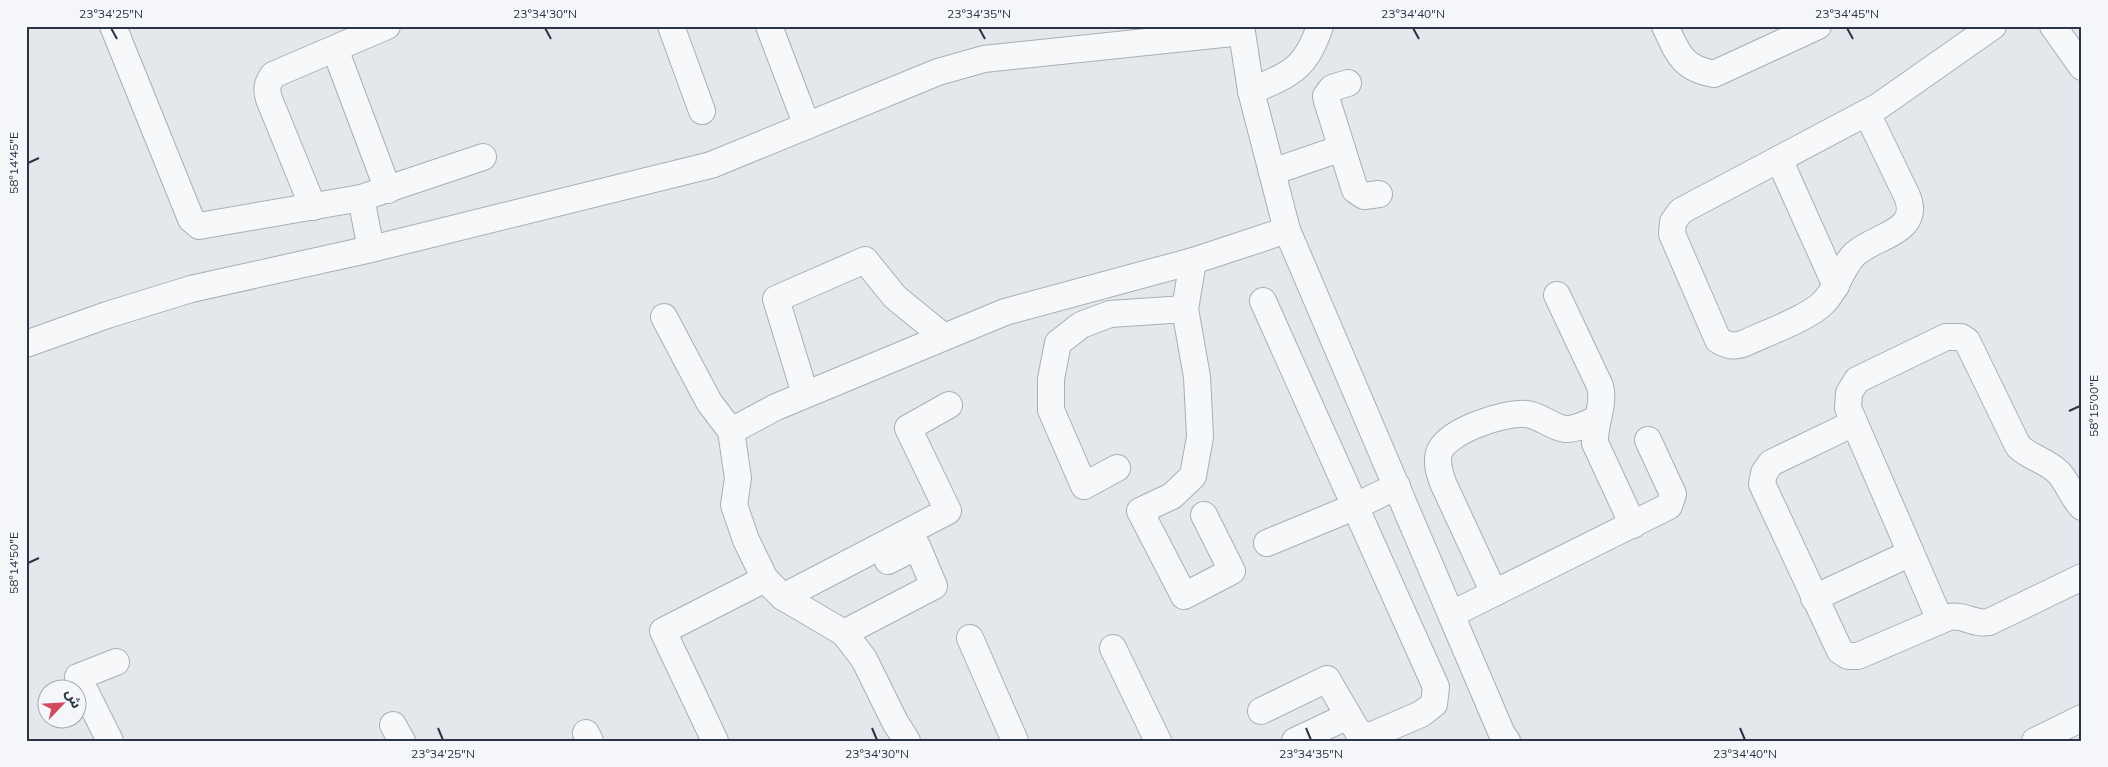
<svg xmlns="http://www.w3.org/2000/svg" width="2108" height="767" viewBox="0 0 2108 767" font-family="Mulish,'Noto Sans Arabic',sans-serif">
<rect width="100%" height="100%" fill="#e4e7ec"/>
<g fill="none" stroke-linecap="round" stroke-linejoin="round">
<defs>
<g id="minor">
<polyline points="113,26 191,219 199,226 361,198 483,157"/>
<polyline points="671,26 702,111"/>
<polyline points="769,26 807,126"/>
<polyline points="1241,26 1251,91 1287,230 1502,734 1507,741"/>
<path d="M 1665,26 C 1678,54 1682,68 1714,74 L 1818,26"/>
<polyline points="2053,26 2082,67"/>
<polyline points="335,49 388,190"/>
<polyline points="1348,83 1332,88 1326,96 1327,101 1355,190 1364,196 1379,194"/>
<path d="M 1251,91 C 1291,74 1306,69 1320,26"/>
<path d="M 1867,113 L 1907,196 C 1922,232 1876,235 1855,254 C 1841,267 1838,288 1824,302 C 1809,318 1766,333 1745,343 C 1734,347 1728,346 1718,340 L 1672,234 L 1673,222 L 1681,211 L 1879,106 L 1993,26"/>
<polyline points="1779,159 1836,286"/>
<polyline points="1272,172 1342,148"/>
<polyline points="361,198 371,249"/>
<path d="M 313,207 L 269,99 C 266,89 267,84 273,75 L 387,26"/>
<polyline points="1193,261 1185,309 1197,377 1200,437 1193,476 1172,496 1140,511 1184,596 1232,571 1204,515"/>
<path d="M 1557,295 L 1600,386 C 1605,406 1594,423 1595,443 L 1633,525"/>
<polyline points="664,317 709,402 731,431 738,478 734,505 746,540 765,579 783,597 844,633 864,659 895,722 907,741"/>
<polyline points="26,344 107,315 191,289 371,249 711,165 938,72 984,59 1242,32"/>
<polyline points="805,394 776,299 865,260 895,297 944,337"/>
<path d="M 1854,423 L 1771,463 L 1764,473 L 1762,484 L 1840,651 L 1848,656 L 1858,656 L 1949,617 C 1963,614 1975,625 1989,622 L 2082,577"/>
<polyline points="731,431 776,407 1005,312 1193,261 1287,230"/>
<polyline points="1117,468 1084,486 1051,410 1051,379 1058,343 1081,325 1110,314 1185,309"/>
<polyline points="1267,543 1354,507 1397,486"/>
<path d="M 1494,593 L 1443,483 C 1440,474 1436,464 1439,453 C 1446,431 1504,412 1526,414 C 1540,415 1551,427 1565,429 C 1576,430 1587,423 1597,419"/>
<polyline points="783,597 948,511 908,428 949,405"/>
<polyline points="1814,598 1911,553"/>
<polyline points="1452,614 1669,506 1673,494 1648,440"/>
<path d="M 1940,620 L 1848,408 L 1849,393 L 1857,380 L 1946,337 L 1961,337 L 1967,341 L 2018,446 C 2030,458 2048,461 2059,473 C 2068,483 2072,497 2082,507"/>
<polyline points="844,633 934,586 917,546 888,561"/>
<polyline points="970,638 1015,741"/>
<polyline points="1113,648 1158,741"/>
<polyline points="1261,711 1327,679 1358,732 1370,736 1421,714 1434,704 1436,687 1263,301"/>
<polyline points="393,725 402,741"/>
<polyline points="586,733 590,741"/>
<polyline points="110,741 78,677 116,662"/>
<polyline points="715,741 663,631 765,579"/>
<polyline points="1295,741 1348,716"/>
<polyline points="2035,741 2082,718"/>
</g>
</defs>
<use href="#minor" stroke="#a9aeb7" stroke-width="28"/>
<use href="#minor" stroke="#f7f8fa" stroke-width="26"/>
</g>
<path fill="none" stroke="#2b3445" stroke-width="2" d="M 111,28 L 117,39M 545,28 L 551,39M 979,28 L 985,39M 1413,28 L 1419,39M 1847,28 L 1853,39M 28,163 L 39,158M 2069,411 L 2080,406M 28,563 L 39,558M 438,728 L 443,740M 872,728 L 877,740M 1306,728 L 1311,740M 1740,728 L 1745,740"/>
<rect width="2108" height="767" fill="none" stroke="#f4f6f9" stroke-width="55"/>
<g transform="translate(62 704) rotate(65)"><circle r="24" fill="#f4f6f9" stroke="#a4a8b1"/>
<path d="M0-4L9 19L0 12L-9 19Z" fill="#d1495b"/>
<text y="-8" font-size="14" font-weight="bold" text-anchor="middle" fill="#2b3445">ش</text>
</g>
<rect x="28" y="28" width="2052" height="712" fill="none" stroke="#2b3445" stroke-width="2"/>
<g font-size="12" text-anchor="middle" fill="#2b3445">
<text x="111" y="18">23°34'25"N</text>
<text x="545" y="18">23°34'30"N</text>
<text x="979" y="18">23°34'35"N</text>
<text x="1413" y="18">23°34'40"N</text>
<text x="1847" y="18">23°34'45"N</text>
<text transform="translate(14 163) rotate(-90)" y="4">58°14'45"E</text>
<text transform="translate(2094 406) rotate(-90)" y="4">58°15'00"E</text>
<text transform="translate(14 563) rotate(-90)" y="4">58°14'50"E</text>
<text x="443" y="758">23°34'25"N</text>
<text x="877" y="758">23°34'30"N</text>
<text x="1311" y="758">23°34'35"N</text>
<text x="1745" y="758">23°34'40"N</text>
</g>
</svg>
